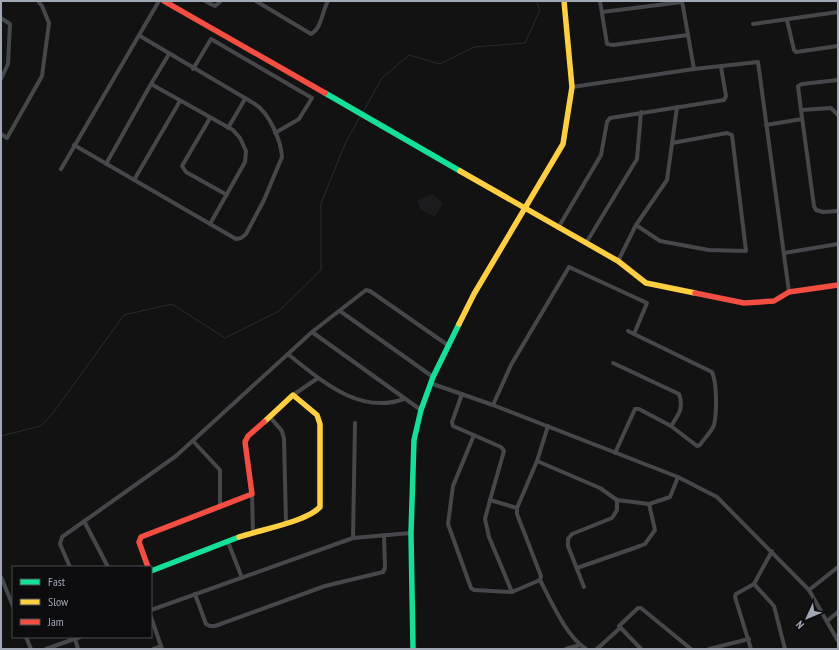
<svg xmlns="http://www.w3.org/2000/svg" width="839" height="650" viewBox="0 0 839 650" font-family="'PT Sans Narrow',sans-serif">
<rect width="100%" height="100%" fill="#121212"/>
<polygon fill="#1c1c1e" points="432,194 443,203 435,217 421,210 417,201"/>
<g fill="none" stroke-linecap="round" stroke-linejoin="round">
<g stroke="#252e34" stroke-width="1">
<polyline points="363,112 382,78 409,55 440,64 474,47 525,43 540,10 536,1"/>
<polyline points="1,436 41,426 53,413 124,315 172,304 225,338 279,311 321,270 321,203 346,142 360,117"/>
</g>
<g stroke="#46474b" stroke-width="4">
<polyline points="205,1 215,6 221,1"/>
<path d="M 256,1 L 311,34 C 322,28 322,11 328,1"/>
<polyline points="600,1 607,44 613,45 688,35"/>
<polyline points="682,1 694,69"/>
<polyline points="602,12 682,2"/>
<polyline points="1,18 10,24 8,64 1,79"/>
<polyline points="787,20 794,50 796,52 838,46"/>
<polyline points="753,24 838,12"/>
<polyline points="193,69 211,39 312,98 299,119 275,133"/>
<polyline points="151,84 169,54"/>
<polyline points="572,87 694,69 758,62 789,292"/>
<polyline points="801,110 798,86 802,84 838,80"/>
<polyline points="838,115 831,108 801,110 814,206 816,210 823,212 838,211"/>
<polyline points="210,118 182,166 186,172 227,195"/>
<polyline points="766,125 802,119"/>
<polyline points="228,128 245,99"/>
<polyline points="1,134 7,138 42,76 49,23 42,6 38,1"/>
<path d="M 74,145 L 236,239 L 241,238 L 246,234 L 264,200 L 282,157 C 281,140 269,113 255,104 L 140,36"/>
<polyline points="106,164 151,84 233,130 240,138 246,151 245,162 210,224"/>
<polyline points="61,169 159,1"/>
<polyline points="134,180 180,101"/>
<polyline points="636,225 660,241 709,250 746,251 732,135 727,133 672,143"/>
<polyline points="558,228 601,155 607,122 610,118 724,100 726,96 721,67"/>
<polyline points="586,243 637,159 641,112"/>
<polyline points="784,253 838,244"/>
<polyline points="618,261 636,225 667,180 677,107"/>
<polyline points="340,311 433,377"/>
<polyline points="312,332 421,410"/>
<path d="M 289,355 C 322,381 359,415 404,399"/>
<path d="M 613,363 L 679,394 C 684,408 679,414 671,426"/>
<polyline points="430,383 493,405 678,477 717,497 809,590 838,641"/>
<polyline points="462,394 452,422 453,426 501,447 504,451 490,500 517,508"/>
<polyline points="293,395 318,378"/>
<polyline points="493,405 511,365 569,267 647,303 634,334"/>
<polyline points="270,417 282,431 284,439 286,523"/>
<polyline points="474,435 453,486 448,524 471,588 474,590 512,592 540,580 541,576 517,514 517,508 537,461 548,426"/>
<polyline points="193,441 220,470 220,507"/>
<path d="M 615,453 L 635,409 L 639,409 L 671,426 L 697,446 L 700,445 C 704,439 712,431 714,425 C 717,413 717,383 712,372 L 628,331"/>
<polyline points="537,461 600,488 617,500 649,504"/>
<polyline points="252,494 253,532"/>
<polyline points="490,500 485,519 489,537 512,592"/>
<polyline points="84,521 108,567"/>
<polyline points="353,538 355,423"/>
<polyline points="228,542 242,578"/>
<polyline points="70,567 60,544 62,537 176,456 312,332 366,290 370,291 449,346"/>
<polyline points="577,568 640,546 645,544 655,530 649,504 670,497 678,477"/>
<polyline points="1,577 13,606"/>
<path d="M 540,580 C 551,601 566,636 586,649"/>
<polyline points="754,584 774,606 785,649"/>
<polyline points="584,587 568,546 568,539 572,534 612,518 617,510 617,500"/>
<polyline points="809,590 838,567"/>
<polyline points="195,594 206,624 210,626 215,626 325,586 383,572 385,568 384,535"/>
<polyline points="151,610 353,538 411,533"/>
<polyline points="151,617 162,649"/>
<polyline points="827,621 838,612"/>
<polyline points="26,637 31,649"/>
<polyline points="75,639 78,649"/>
<polyline points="46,649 80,637"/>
<polyline points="153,649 161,646"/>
<polyline points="566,649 580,645"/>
<polyline points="597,649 620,628"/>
<polyline points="641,649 619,626 638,608 641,608 691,649"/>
<polyline points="709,649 749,639"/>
<polyline points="751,649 735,597 736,594 754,584 772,551"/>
</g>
<g stroke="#16e098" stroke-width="5.5">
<polyline points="325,93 460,171"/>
<polyline points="151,571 239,537"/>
<polyline points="413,649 411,533 414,440 421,410 433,377 459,324"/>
</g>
<g stroke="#ffcf43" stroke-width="5.5">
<polyline points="460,171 618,261 646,283 695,293"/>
<polyline points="459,324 474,294 563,144 572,87 564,1"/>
<path d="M 239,537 C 259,530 306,522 320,507 L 320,424 L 317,415 L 293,395 L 264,422"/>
</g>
<g stroke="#f24e42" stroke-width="5.5">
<polyline points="164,1 325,93"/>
<polyline points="695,293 744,303 774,301 789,292 838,285"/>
<polyline points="148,567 139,542 141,537 252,494 245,442 248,436 264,422"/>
</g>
</g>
<rect width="839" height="650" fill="none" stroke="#a1a8b5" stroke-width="4"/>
<rect x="12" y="566" width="140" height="72" fill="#0c0c0e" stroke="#484a51"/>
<rect x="20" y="579" width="20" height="6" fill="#16e098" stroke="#484a51"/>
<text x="48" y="586" font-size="12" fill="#a1a8b5">Fast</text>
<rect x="20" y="599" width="20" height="6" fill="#ffcf43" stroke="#484a51"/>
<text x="48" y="606" font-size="12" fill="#a1a8b5">Slow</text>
<rect x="20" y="619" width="20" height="6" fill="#f24e42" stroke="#484a51"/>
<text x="48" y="626" font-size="12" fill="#a1a8b5">Jam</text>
<g transform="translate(807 618) rotate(226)" stroke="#0c0c0e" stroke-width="3" paint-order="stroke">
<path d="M0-3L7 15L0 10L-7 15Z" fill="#a1a8b5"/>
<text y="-6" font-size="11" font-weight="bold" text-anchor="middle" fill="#a1a8b5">N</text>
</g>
</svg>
